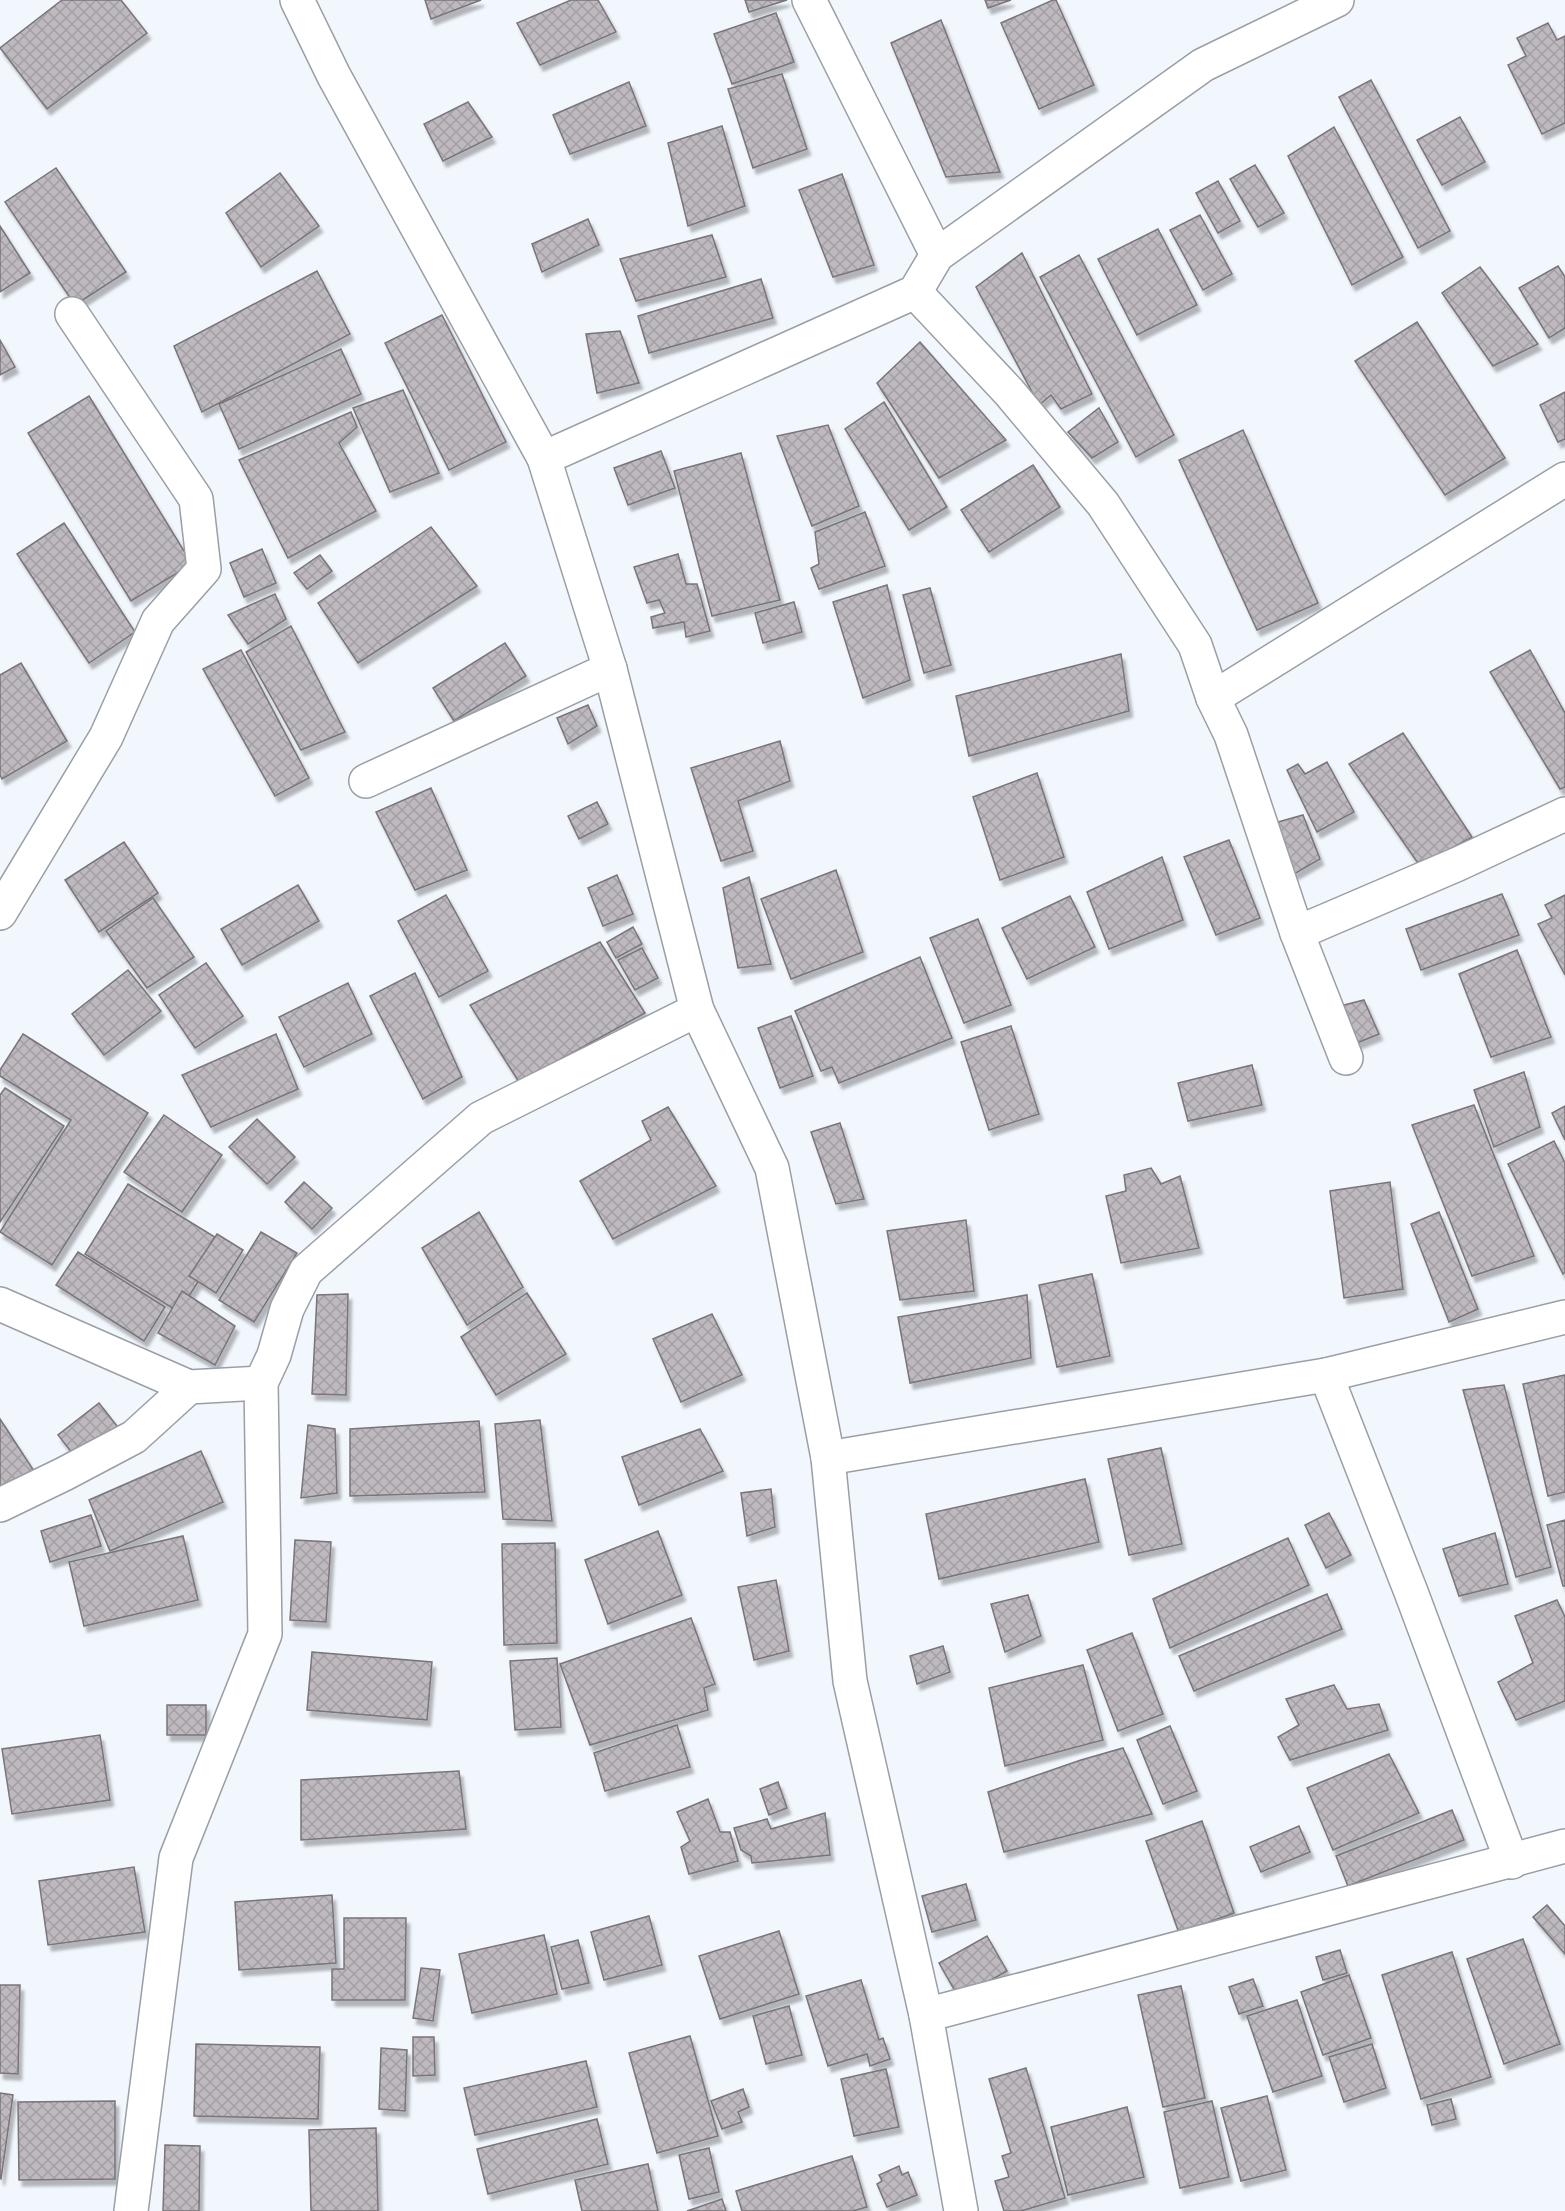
<svg xmlns="http://www.w3.org/2000/svg" width="1565" height="2211" viewBox="0 0 1565 2211" font-family="Merriweather,serif">
<defs>
<pattern id="building-cross-hatch" width="8" height="8" patternUnits="userSpaceOnUse" patternTransform="scale(1.5)"><rect width="8" height="8" fill="#beb9bf"/><path d="M0 0l8 8M0 8l8-8" fill="none" stroke="#a29ea3"/></pattern>
<filter id="shadow"><feDropShadow dx="3.5" dy="6" stdDeviation="1.5" flood-color="#0004"/></filter>
</defs>
<rect width="100%" height="100%" fill="#f2f7fe"/>
<g fill="url(#building-cross-hatch)" stroke="#79747a" stroke-width="1.5" filter="url(#shadow)">
<polygon points="62,0 121,0 147,33 47,109 0,48"/>
<polygon points="425,0 481,0 431,19"/>
<polygon points="571,0 598,0 616,32 540,65 517,23"/>
<polygon points="745,0 787,0 749,12"/>
<polygon points="985,0 1011,0 988,8"/>
<polygon points="1053,0 1056,0 1094,85 1039,109 1001,23"/>
<polygon points="776,13 794,62 732,84 714,34"/>
<polygon points="941,20 1000,172 946,177 891,43"/>
<polygon points="1548,23 1557,40 1565,36 1565,123 1542,134 1508,65 1526,56 1517,38"/>
<polygon points="782,74 807,149 753,168 728,89"/>
<polygon points="1371,80 1450,231 1418,248 1339,97"/>
<polygon points="629,82 646,126 570,154 553,115"/>
<polygon points="468,102 492,137 443,161 424,124"/>
<polygon points="1460,117 1485,162 1442,185 1417,140"/>
<polygon points="722,126 745,206 688,226 668,143"/>
<polygon points="1334,127 1403,257 1352,285 1288,156"/>
<polygon points="1255,165 1284,213 1258,227 1230,179"/>
<polygon points="56,168 126,272 75,305 5,202"/>
<polygon points="280,173 319,226 261,267 226,213"/>
<polygon points="842,174 874,265 833,277 799,190"/>
<polygon points="1218,181 1240,221 1218,233 1196,193"/>
<polygon points="1200,215 1232,274 1203,290 1170,230"/>
<polygon points="588,219 599,245 542,272 532,244"/>
<polygon points="0,226 30,273 0,292"/>
<polygon points="1158,229 1197,305 1137,335 1098,259"/>
<polygon points="712,235 726,277 636,301 620,259"/>
<polygon points="1022,253 1092,394 1061,409 1051,395 1039,405 976,287"/>
<polygon points="1079,255 1174,435 1136,457 1040,277"/>
<polygon points="1558,266 1565,277 1565,328 1549,338 1519,288"/>
<polygon points="1480,267 1538,344 1493,366 1442,293"/>
<polygon points="317,271 350,334 202,412 174,346"/>
<polygon points="761,279 773,318 649,353 638,316"/>
<polygon points="442,315 506,442 449,470 385,343"/>
<polygon points="1417,322 1505,458 1445,495 1355,361"/>
<polygon points="620,331 639,383 597,393 586,334"/>
<polygon points="0,340 15,367 0,375"/>
<polygon points="920,342 1006,440 939,478 877,383"/>
<polygon points="341,349 361,394 239,449 219,404"/>
<polygon points="403,390 439,473 390,492 353,408"/>
<polygon points="1565,392 1565,439 1558,442 1540,405"/>
<polygon points="89,396 192,564 131,601 28,433"/>
<polygon points="884,402 947,507 909,530 845,429"/>
<polygon points="1099,408 1118,442 1092,458 1068,432"/>
<polygon points="351,412 357,427 339,443 376,511 288,558 239,460"/>
<polygon points="828,425 859,506 812,526 777,436"/>
<polygon points="1243,430 1318,603 1257,630 1179,460"/>
<polygon points="661,451 675,488 628,505 614,468"/>
<polygon points="741,453 780,600 712,616 674,471"/>
<polygon points="1033,465 1060,507 989,552 961,510"/>
<polygon points="865,512 885,566 819,589 811,568 819,564 815,532"/>
<polygon points="64,523 135,632 89,663 17,554"/>
<polygon points="431,527 477,586 358,663 318,603"/>
<polygon points="262,549 276,583 244,597 230,563"/>
<polygon points="678,554 686,584 697,584 710,631 686,637 684,622 653,628 651,617 665,613 659,600 647,603 634,567"/>
<polygon points="320,555 332,571 307,589 294,573"/>
<polygon points="887,585 910,680 863,698 833,602"/>
<polygon points="930,588 951,665 924,673 903,595"/>
<polygon points="275,594 286,619 248,644 228,615"/>
<polygon points="794,602 802,632 763,643 755,613"/>
<polygon points="291,626 345,732 301,750 246,652"/>
<polygon points="505,643 526,676 454,721 433,688"/>
<polygon points="241,650 309,778 275,796 203,669"/>
<polygon points="1530,650 1565,713 1565,787 1560,789 1490,672"/>
<polygon points="1121,654 1129,711 969,756 956,696"/>
<polygon points="21,663 67,741 2,779 0,775 0,675"/>
<polygon points="588,705 597,726 568,744 557,718"/>
<polygon points="1403,733 1472,837 1420,866 1349,764"/>
<polygon points="780,741 790,781 738,801 753,851 721,861 691,768"/>
<polygon points="1327,762 1354,812 1317,832 1287,770 1298,764 1305,774"/>
<polygon points="1037,773 1064,857 1000,880 973,797"/>
<polygon points="431,788 467,870 415,890 376,812"/>
<polygon points="597,802 608,824 579,839 568,816"/>
<polygon points="1303,815 1320,859 1294,874 1271,824"/>
<polygon points="1229,840 1260,918 1216,935 1184,857"/>
<polygon points="124,842 158,893 99,932 65,880"/>
<polygon points="1162,857 1183,920 1109,949 1087,892"/>
<polygon points="836,870 863,952 791,979 761,899"/>
<polygon points="617,875 633,914 603,926 588,888"/>
<polygon points="749,877 771,964 738,968 723,888"/>
<polygon points="298,885 319,921 242,965 221,929"/>
<polygon points="1502,894 1519,935 1421,970 1406,929"/>
<polygon points="446,895 488,971 439,997 398,921"/>
<polygon points="1565,895 1565,975 1538,924 1552,918 1545,905"/>
<polygon points="1070,896 1095,947 1027,979 1002,928"/>
<polygon points="153,898 194,957 147,988 106,931"/>
<polygon points="978,919 1011,1005 964,1023 930,938"/>
<polygon points="633,927 642,944 616,958 607,942"/>
<polygon points="600,942 645,1013 519,1082 470,1005"/>
<polygon points="642,948 658,978 635,990 618,960"/>
<polygon points="1517,950 1551,1037 1491,1057 1459,974"/>
<polygon points="920,957 952,1038 839,1083 832,1067 821,1071 795,1011"/>
<polygon points="206,963 243,1016 195,1048 159,995"/>
<polygon points="128,970 161,1011 104,1055 72,1014"/>
<polygon points="415,973 462,1077 423,1099 370,996"/>
<polygon points="348,983 372,1034 304,1067 279,1017"/>
<polygon points="1364,1000 1379,1034 1352,1045 1336,1007"/>
<polygon points="791,1016 813,1076 780,1088 758,1028"/>
<polygon points="1011,1026 1039,1114 989,1130 961,1042"/>
<polygon points="23,1034 148,1113 52,1265 0,1232 71,1120 0,1076 0,1070"/>
<polygon points="276,1034 298,1089 211,1127 182,1075"/>
<polygon points="1252,1065 1262,1105 1188,1121 1178,1083"/>
<polygon points="1524,1072 1540,1127 1494,1147 1474,1090"/>
<polygon points="5,1088 64,1126 0,1222 0,1095"/>
<polygon points="1474,1105 1534,1256 1472,1276 1412,1125"/>
<polygon points="1565,1106 1565,1140 1552,1113"/>
<polygon points="668,1107 716,1186 613,1239 580,1181 651,1140 642,1121"/>
<polygon points="164,1115 222,1155 182,1212 124,1172"/>
<polygon points="257,1119 295,1157 267,1184 229,1147"/>
<polygon points="840,1123 864,1199 836,1204 811,1132"/>
<polygon points="1554,1141 1565,1163 1565,1272 1563,1274 1508,1164"/>
<polygon points="1151,1168 1161,1184 1180,1176 1199,1248 1121,1263 1106,1196 1126,1191 1124,1175"/>
<polygon points="304,1182 332,1208 312,1229 285,1202"/>
<polygon points="1390,1182 1403,1289 1344,1298 1330,1191"/>
<polygon points="128,1184 223,1242 179,1312 85,1254"/>
<polygon points="479,1212 523,1287 467,1325 422,1248"/>
<polygon points="1439,1212 1478,1309 1449,1322 1411,1224"/>
<polygon points="966,1220 974,1291 900,1300 887,1231"/>
<polygon points="261,1232 297,1253 254,1322 219,1300"/>
<polygon points="217,1234 243,1250 216,1293 189,1276"/>
<polygon points="78,1252 165,1307 144,1341 56,1285"/>
<polygon points="1092,1274 1110,1356 1057,1367 1039,1285"/>
<polygon points="182,1291 235,1326 215,1365 158,1333"/>
<polygon points="527,1293 566,1354 496,1395 461,1337"/>
<polygon points="348,1294 346,1395 312,1394 317,1295"/>
<polygon points="1027,1295 1031,1358 910,1383 898,1317"/>
<polygon points="712,1314 742,1375 681,1402 653,1339"/>
<polygon points="1565,1375 1565,1492 1548,1496 1523,1384"/>
<polygon points="1504,1385 1551,1567 1516,1577 1463,1390"/>
<polygon points="99,1403 121,1431 80,1463 58,1435"/>
<polygon points="0,1419 34,1471 0,1493"/>
<polygon points="540,1420 552,1521 503,1519 495,1424"/>
<polygon points="479,1421 485,1492 350,1496 350,1429"/>
<polygon points="308,1425 335,1429 337,1493 301,1498"/>
<polygon points="700,1429 723,1471 639,1505 622,1457"/>
<polygon points="1161,1448 1182,1544 1129,1555 1108,1459"/>
<polygon points="201,1451 223,1502 110,1551 89,1500"/>
<polygon points="1085,1479 1099,1542 939,1579 926,1514"/>
<polygon points="771,1489 775,1527 747,1536 741,1493"/>
<polygon points="1329,1513 1351,1555 1326,1568 1305,1525"/>
<polygon points="91,1515 101,1546 50,1562 41,1531"/>
<polygon points="1565,1520 1565,1586 1563,1586 1547,1525"/>
<polygon points="658,1531 682,1595 608,1624 585,1560"/>
<polygon points="1495,1533 1508,1584 1459,1596 1443,1549"/>
<polygon points="183,1536 198,1600 84,1626 69,1562"/>
<polygon points="1288,1538 1309,1585 1170,1648 1153,1599"/>
<polygon points="295,1540 331,1542 326,1622 290,1620"/>
<polygon points="555,1543 557,1643 504,1645 502,1544"/>
<polygon points="776,1580 789,1651 754,1660 738,1587"/>
<polygon points="1327,1594 1342,1629 1194,1691 1179,1656"/>
<polygon points="1028,1595 1041,1636 1005,1652 991,1604"/>
<polygon points="1557,1600 1565,1617 1565,1701 1516,1720 1498,1682 1533,1663 1515,1616"/>
<polygon points="691,1618 715,1684 704,1688 708,1710 590,1745 560,1664"/>
<polygon points="1132,1633 1163,1714 1118,1731 1087,1650"/>
<polygon points="943,1646 950,1672 917,1684 910,1656"/>
<polygon points="312,1652 432,1662 427,1720 307,1710"/>
<polygon points="557,1658 561,1727 515,1730 510,1661"/>
<polygon points="1083,1665 1103,1740 1005,1766 989,1688"/>
<polygon points="1334,1685 1347,1709 1379,1704 1388,1730 1290,1760 1278,1737 1299,1725 1286,1699"/>
<rect x="167" y="1705" width="39" height="30"/>
<polygon points="677,1725 690,1767 605,1791 594,1753"/>
<polygon points="1170,1726 1197,1791 1163,1804 1137,1740"/>
<polygon points="100,1735 110,1800 12,1814 2,1749"/>
<polygon points="1123,1748 1152,1814 1004,1852 988,1792 1081,1760"/>
<polygon points="1389,1754 1419,1813 1333,1850 1307,1788"/>
<polygon points="459,1771 466,1829 301,1840 301,1780"/>
<polygon points="778,1782 787,1808 769,1815 760,1789"/>
<polygon points="708,1799 720,1832 730,1832 738,1861 689,1874 681,1847 690,1841 677,1812"/>
<polygon points="1452,1810 1464,1840 1348,1886 1336,1856"/>
<polygon points="825,1813 830,1855 752,1863 751,1856 741,1850 734,1828 767,1819 771,1829"/>
<polygon points="1202,1821 1234,1913 1179,1933 1146,1841"/>
<polygon points="1299,1826 1310,1852 1261,1872 1250,1847"/>
<polygon points="134,1867 145,1932 48,1945 39,1881"/>
<polygon points="966,1884 976,1920 932,1932 922,1896"/>
<polygon points="332,1895 336,1963 239,1970 235,1902"/>
<polygon points="1547,1905 1565,1926 1565,1954 1533,1917"/>
<polygon points="649,1916 662,1965 604,1980 591,1932"/>
<polygon points="344,1918 406,1918 405,2000 332,2000 332,1969 344,1969"/>
<polygon points="779,1931 799,1994 720,2019 699,1956"/>
<polygon points="544,1935 557,1994 472,2013 459,1954"/>
<polygon points="987,1936 1007,1971 959,1998 939,1963"/>
<polygon points="1523,1939 1560,2044 1504,2064 1467,1959"/>
<polygon points="578,1940 589,1983 562,1989 551,1947"/>
<polygon points="1340,1950 1347,1973 1323,1980 1316,1957"/>
<polygon points="1452,1952 1491,2077 1421,2099 1382,1975"/>
<polygon points="421,1968 440,1970 433,2021 413,2018"/>
<polygon points="1349,1975 1371,2038 1323,2055 1301,1992"/>
<polygon points="1253,1979 1263,2006 1239,2014 1229,1987"/>
<polygon points="861,1980 879,2040 883,2038 890,2059 870,2066 867,2054 828,2066 806,1996"/>
<polygon points="0,1985 20,1985 18,2074 0,2073"/>
<polygon points="1181,1986 1205,2098 1163,2107 1138,1995"/>
<polygon points="1297,2000 1322,2076 1273,2092 1247,2016"/>
<polygon points="789,2006 802,2055 766,2064 753,2016"/>
<polygon points="690,2036 718,2136 657,2153 629,2053"/>
<polygon points="413,2037 434,2037 435,2075 413,2076"/>
<polygon points="196,2044 320,2047 318,2119 194,2116"/>
<polygon points="1372,2044 1386,2088 1344,2102 1329,2057"/>
<polygon points="381,2048 407,2050 405,2111 379,2109"/>
<polygon points="586,2061 597,2107 475,2135 464,2088"/>
<polygon points="1026,2068 1065,2198 1021,2211 1004,2211 995,2181 1009,2177 1002,2156 1011,2153 989,2079"/>
<polygon points="886,2069 899,2127 854,2136 841,2079"/>
<polygon points="743,2089 749,2107 738,2112 742,2122 722,2129 711,2101"/>
<polygon points="0,2093 13,2095 1,2179 0,2178"/>
<polygon points="1267,2096 1286,2170 1241,2181 1221,2108"/>
<polygon points="1451,2099 1456,2119 1432,2125 1427,2105"/>
<polygon points="115,2101 115,2179 19,2180 18,2102"/>
<polygon points="1212,2101 1229,2177 1180,2188 1164,2112"/>
<polygon points="1127,2107 1144,2177 1068,2195 1051,2127"/>
<polygon points="597,2119 608,2164 488,2194 477,2149"/>
<polygon points="376,2128 378,2211 311,2211 309,2130"/>
<polygon points="165,2145 200,2146 199,2211 163,2211"/>
<polygon points="709,2148 719,2192 689,2199 679,2155"/>
<polygon points="852,2156 867,2207 853,2211 742,2211 736,2191"/>
<polygon points="648,2164 658,2211 582,2211 575,2180"/>
<polygon points="899,2166 902,2175 908,2172 917,2195 887,2207 877,2184 882,2181 879,2175"/>
<polygon points="722,2199 726,2211 687,2211"/>
</g>
<g fill="none" stroke-linecap="round" stroke-linejoin="round">
<defs>
<g id="minor">
<polyline points="297,0 334,76 544,458 610,669 697,1010 772,1168 828,1458 850,1681 926,2015 961,2211"/>
<polyline points="809,0 937,255"/>
<polyline points="915,292 1009,392 1103,504 1195,645 1213,698 1231,735 1297,933 1346,1058"/>
<polyline points="544,458 915,292 937,255 1203,65 1337,0"/>
<polyline points="1213,698 1565,479"/>
<polyline points="366,781 610,669"/>
<polyline points="0,913 106,737 158,621 204,569 196,499 72,314"/>
<polyline points="1297,933 1458,864 1565,814"/>
<polyline points="0,1304 189,1387 261,1383"/>
<polyline points="1326,1375 1411,1592 1512,1862"/>
<polyline points="828,1458 1326,1375 1565,1317"/>
<polyline points="0,1505 64,1474 134,1437 189,1387"/>
<polyline points="926,2015 1565,1846"/>
<polyline points="131,2211 176,1858 265,1634 261,1383 274,1355 287,1309 306,1271 481,1118 697,1010"/>
</g>
</defs>
<use href="#minor" stroke="#9a9fa5" stroke-width="36"/>
<use href="#minor" stroke="#fff" stroke-width="33"/>
</g>
</svg>
